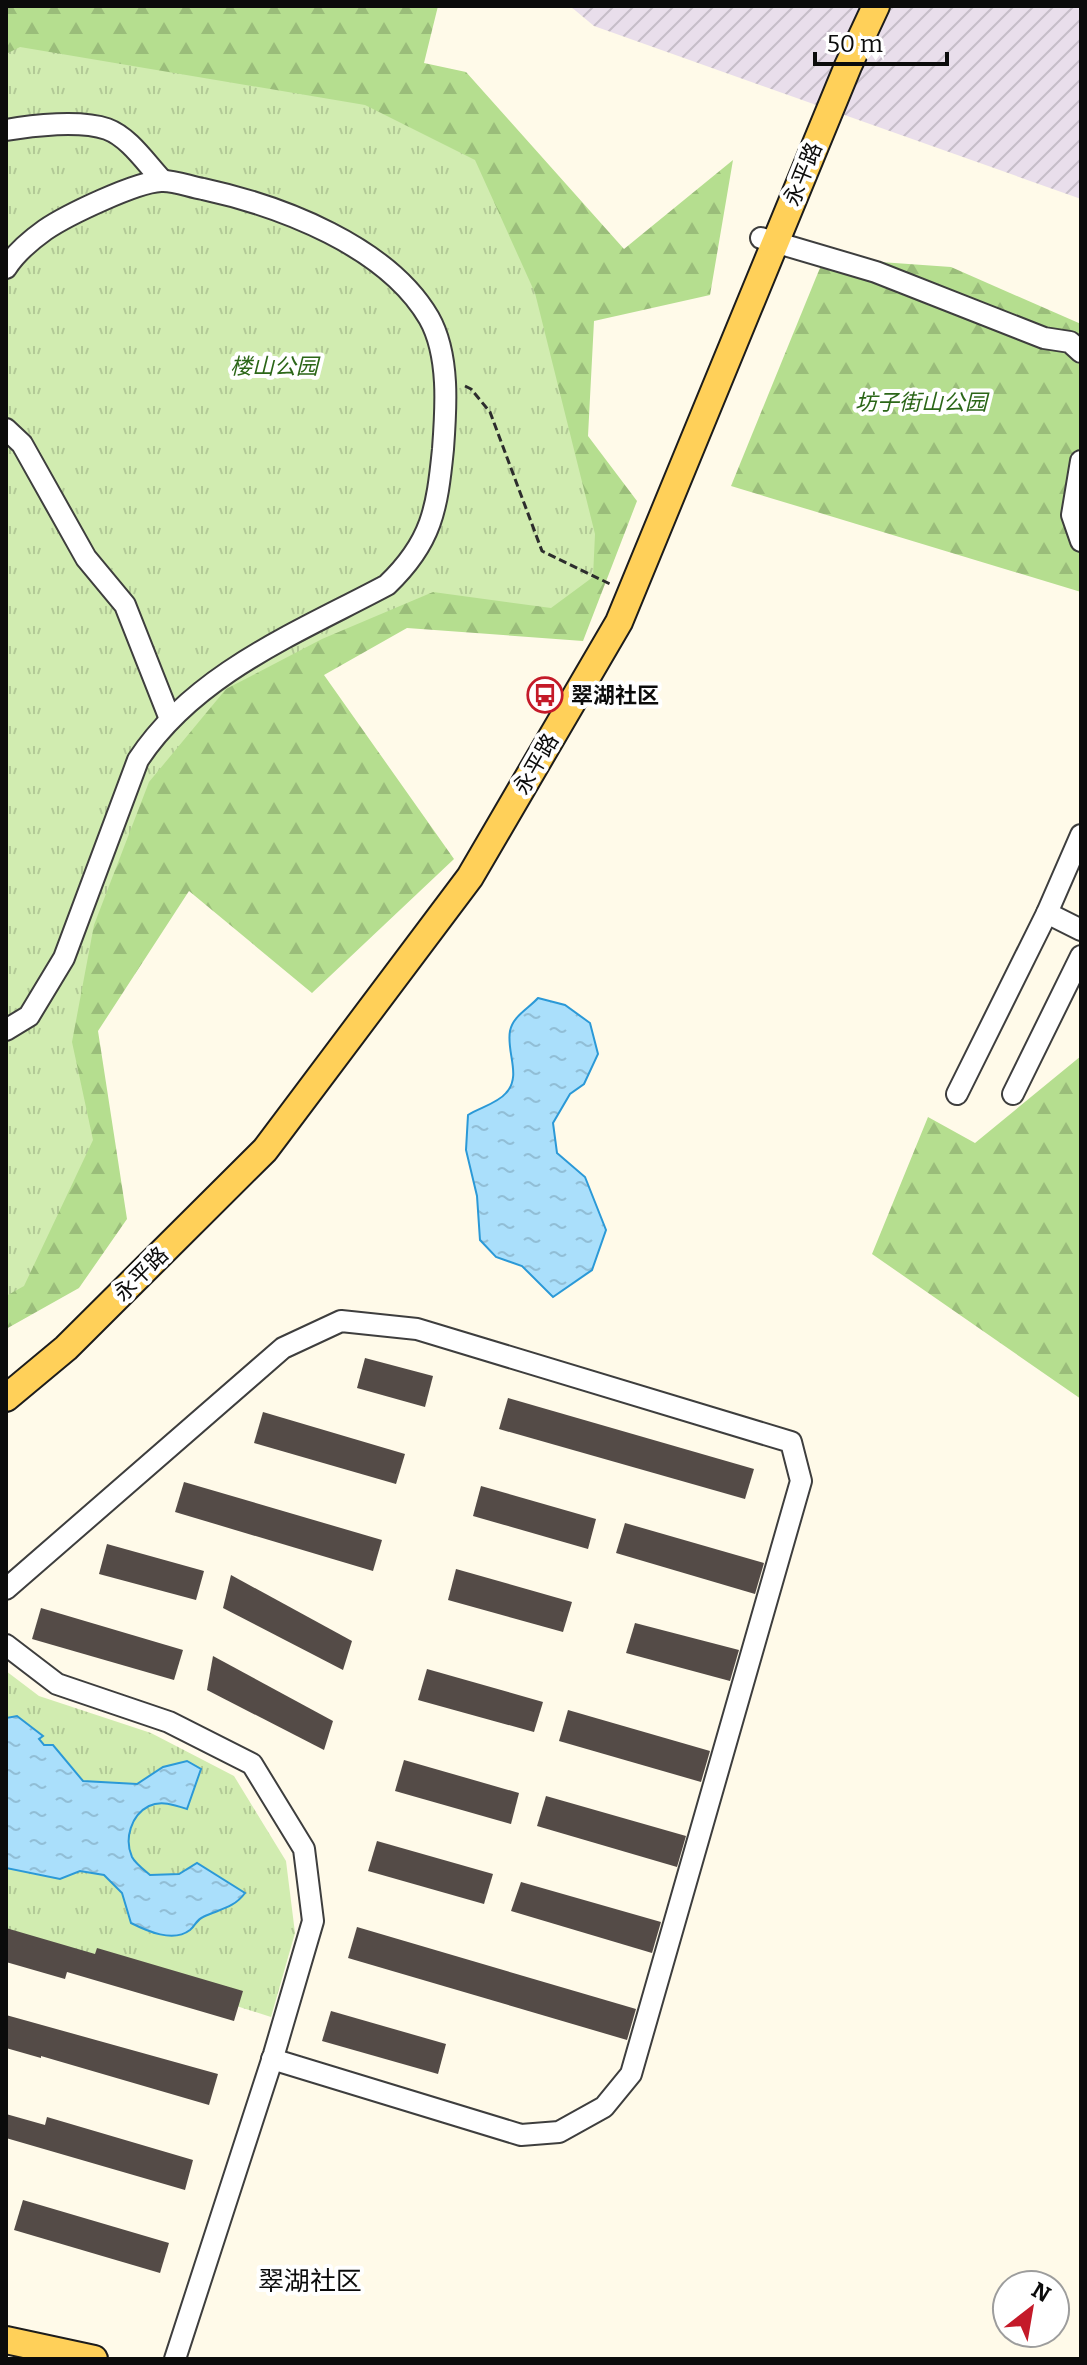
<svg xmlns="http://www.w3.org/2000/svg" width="1087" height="2365" viewBox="0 0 1087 2365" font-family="Bitter,'Noto Sans SC',serif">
<defs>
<pattern id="industrial-furrows" width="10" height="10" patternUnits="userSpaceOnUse" patternTransform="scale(2)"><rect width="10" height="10" fill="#e9deeb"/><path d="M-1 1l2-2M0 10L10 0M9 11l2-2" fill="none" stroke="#c6bdc8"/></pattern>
<pattern id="forest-firs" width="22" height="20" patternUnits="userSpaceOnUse" patternTransform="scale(2)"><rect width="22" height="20" fill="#b5de8f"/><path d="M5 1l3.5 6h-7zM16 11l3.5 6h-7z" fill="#9abd7a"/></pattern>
<pattern id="park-tufts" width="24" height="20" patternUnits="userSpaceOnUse" patternTransform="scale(2)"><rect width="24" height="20" fill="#d1ecb0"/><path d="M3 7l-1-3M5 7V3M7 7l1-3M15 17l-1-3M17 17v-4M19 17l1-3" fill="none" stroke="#b2c996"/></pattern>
<pattern id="water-ripples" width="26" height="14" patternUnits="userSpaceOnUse" patternTransform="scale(2)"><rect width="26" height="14" fill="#aadffb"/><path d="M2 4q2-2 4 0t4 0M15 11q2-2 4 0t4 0" fill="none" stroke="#91bed6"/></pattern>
</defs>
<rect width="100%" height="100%" fill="#fffae9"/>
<polygon fill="url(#industrial-furrows)" points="570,6 1081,6 1081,199 594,26"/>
<g fill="url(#forest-firs)">
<polygon points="6,6 438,6 424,63 466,72 624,249 733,160 710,295 594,321 588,436 637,501 583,641 407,628 324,675 454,859 312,993 189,891 98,1031 127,1219 79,1288 6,1329"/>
<polygon points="824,258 951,267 1081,324 1081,592 731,486"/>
<polygon points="1081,1056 1081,1399 872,1254 928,1117 975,1143"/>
</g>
<g fill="url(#park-tufts)">
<polygon points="20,47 365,105 475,160 535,293 595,534 593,577 551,608 433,592 322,639 226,689 149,782 94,925 72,1042 93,1140 24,1286 6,1296 6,54"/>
<polygon points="6,1671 39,1696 151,1733 234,1776 286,1861 295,1933 271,2017 6,1932"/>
</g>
<g fill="url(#water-ripples)" stroke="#2b99d7" stroke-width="2">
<path d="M 538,998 L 565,1005 L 590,1023 L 598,1054 L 584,1084 L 570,1094 L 553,1123 L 557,1153 L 585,1177 L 606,1230 L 592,1270 L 553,1297 L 522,1266 L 496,1257 L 480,1240 L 477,1196 L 466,1150 L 468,1115 C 479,1108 498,1103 506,1093 C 522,1076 506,1052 510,1031 C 513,1016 528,1009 538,998 Z"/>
<path d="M 17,1716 L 43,1736 L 39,1739 L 44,1745 L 53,1745 L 83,1781 L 137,1784 L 163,1767 L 187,1761 L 201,1769 L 187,1809 C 175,1805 161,1800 149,1806 C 131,1815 124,1839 132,1857 C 135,1863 144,1870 150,1875 L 179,1874 L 197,1863 L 245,1893 C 234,1908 220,1909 203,1917 C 196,1920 196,1925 190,1930 C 173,1943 147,1931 131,1923 L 122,1893 L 104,1875 L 80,1871 L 60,1879 L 6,1868 L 6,1718 Z"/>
</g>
<g fill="#544b47">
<polygon points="365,1358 433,1376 425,1407 357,1388"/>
<polygon points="508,1398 754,1469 745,1499 499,1429"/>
<polygon points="263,1412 405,1454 396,1484 254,1443"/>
<polygon points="184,1482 382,1540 373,1571 175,1512"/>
<polygon points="481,1486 596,1519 588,1549 473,1516"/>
<polygon points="625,1523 764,1563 755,1594 616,1553"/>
<polygon points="107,1544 204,1571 196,1600 99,1574"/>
<polygon points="456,1569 572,1602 563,1632 448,1600"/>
<polygon points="231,1575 352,1641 343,1670 223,1608"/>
<polygon points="41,1608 183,1650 174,1680 32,1639"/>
<polygon points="635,1623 739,1650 730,1681 626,1653"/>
<polygon points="213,1656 333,1721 324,1750 207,1690"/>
<polygon points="427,1669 543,1702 534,1732 418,1700"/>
<polygon points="568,1710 710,1751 701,1782 559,1741"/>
<polygon points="404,1760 519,1793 511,1824 395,1791"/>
<polygon points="546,1796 686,1836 677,1867 537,1826"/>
<polygon points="377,1841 493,1874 484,1904 368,1871"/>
<polygon points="521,1882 661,1922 652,1953 511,1911"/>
<polygon points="357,1927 636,2009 627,2040 348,1958"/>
<polygon points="6,1928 95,1954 97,1948 243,1991 234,2021 67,1972 65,1979 6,1962"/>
<polygon points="331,2011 446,2044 438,2074 322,2041"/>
<polygon points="6,2015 218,2074 209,2105 41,2056 41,2058 6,2048"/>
<polygon points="6,2114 45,2125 47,2117 193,2160 185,2190 6,2138"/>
<polygon points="23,2200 169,2243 160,2273 14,2230"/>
</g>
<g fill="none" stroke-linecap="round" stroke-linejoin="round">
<defs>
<g id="minor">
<path d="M 6,130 C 33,125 81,120 107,129 C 129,137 146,163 162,180"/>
<polyline points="761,238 876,272 1044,338 1070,342 1081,352"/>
<path d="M 6,268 C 15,254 31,240 45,230 C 67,215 136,182 161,181 C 174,180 190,187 203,189 C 281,206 387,246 429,318 C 450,355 446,409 443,449 C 437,509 432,542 387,585 C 299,632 195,673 138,760 L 64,958 L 29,1016 L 6,1030"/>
<polyline points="6,429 22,444 86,558 125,605 170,719"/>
<polyline points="1081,461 1072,515 1081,541"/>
<polyline points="1047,913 1081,930"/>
<polyline points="957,1094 1047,913 1081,835"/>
<polyline points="1013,1094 1081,956"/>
<polyline points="6,1589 283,1348 341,1321 417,1329 791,1442 801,1481 631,2074 604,2107 559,2132 521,2135 272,2059"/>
<polyline points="6,1645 57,1684 169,1722 252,1764 304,1849 313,1921 274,2054 175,2359"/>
</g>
<g id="major">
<polyline points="6,1398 66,1348 265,1150 470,877 619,622 848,66 876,6"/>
<polyline points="6,2340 94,2359"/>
</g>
</defs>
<use href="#minor" stroke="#3e3e3e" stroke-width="24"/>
<use href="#major" stroke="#1c1c1c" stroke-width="30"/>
<polyline stroke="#2d2d2d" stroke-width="3" stroke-dasharray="8 4" stroke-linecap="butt" points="465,386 471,389 490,412 542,551 610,584"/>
<use href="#minor" stroke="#fff" stroke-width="20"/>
<use href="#major" stroke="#ffd059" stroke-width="26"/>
</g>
<defs>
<symbol id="bus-ring" viewBox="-11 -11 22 22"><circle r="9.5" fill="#fff" stroke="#c41a29" stroke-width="1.5"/><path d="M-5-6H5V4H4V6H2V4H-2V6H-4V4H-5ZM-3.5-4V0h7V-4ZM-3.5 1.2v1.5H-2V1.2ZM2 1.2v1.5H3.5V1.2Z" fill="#c41a29"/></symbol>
</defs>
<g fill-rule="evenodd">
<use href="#bus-ring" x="525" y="675" width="40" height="40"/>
</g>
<g text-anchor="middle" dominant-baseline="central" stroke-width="8" stroke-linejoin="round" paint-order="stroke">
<g font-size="22" fill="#0b0b0b" stroke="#fff">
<text transform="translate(803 174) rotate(-68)">永平路</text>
<text transform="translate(536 764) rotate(-60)">永平路</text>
<text transform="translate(141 1274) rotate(-45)">永平路</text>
</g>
<g font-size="22" font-style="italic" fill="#2b6618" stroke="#fff">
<text x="274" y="366">楼山公园</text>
<text x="921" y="402">坊子街山公园</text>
</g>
<g font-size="22" font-weight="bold" fill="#0b0b0b" stroke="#fff" text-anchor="start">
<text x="571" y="695">翠湖社区</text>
</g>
<g font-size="26" fill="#0b0b0b" stroke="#fff">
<text x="310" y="2281">翠湖社区</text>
</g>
</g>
<rect width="1087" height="2365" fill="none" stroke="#0b0b0b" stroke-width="16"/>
<g transform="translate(1031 2309) rotate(31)"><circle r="38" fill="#ffffff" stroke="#9d9d9d" stroke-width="2"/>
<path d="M0-6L14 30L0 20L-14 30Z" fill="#c41a29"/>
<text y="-12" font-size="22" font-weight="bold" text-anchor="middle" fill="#0b0b0b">N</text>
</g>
<path d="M815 52v12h132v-12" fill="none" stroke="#0b0b0b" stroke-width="4"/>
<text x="827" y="52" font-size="24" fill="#0b0b0b" stroke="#ffffff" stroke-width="6" paint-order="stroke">50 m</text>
</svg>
